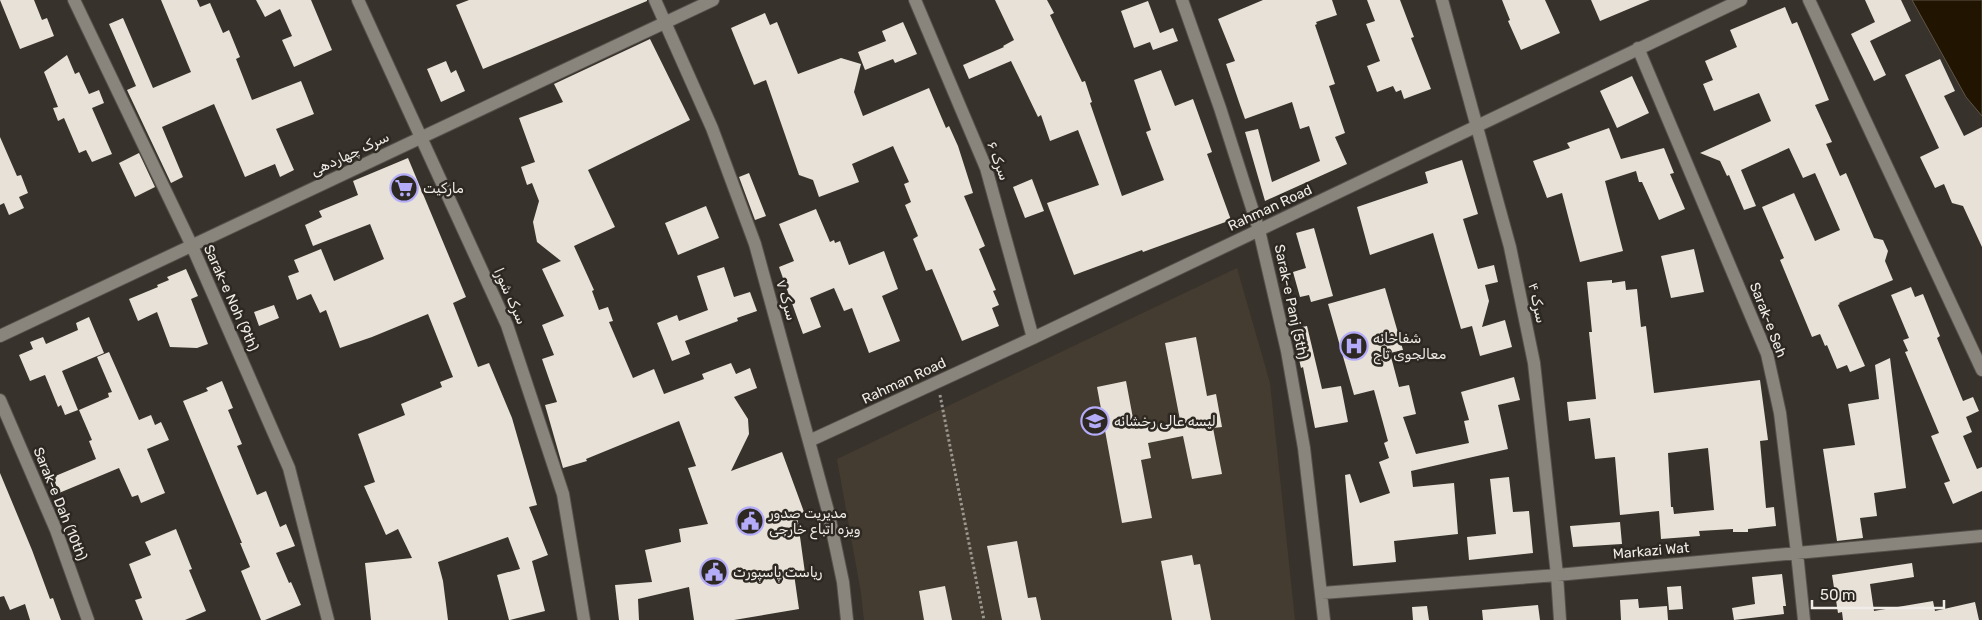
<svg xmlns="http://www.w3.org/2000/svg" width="1982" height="620" viewBox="0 0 1982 620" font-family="Rubik,'Noto Sans Arabic',sans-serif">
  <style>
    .built { fill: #443c30 }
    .water { fill: #211401; stroke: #5f5546 }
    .building { fill: #e7e1d8; fill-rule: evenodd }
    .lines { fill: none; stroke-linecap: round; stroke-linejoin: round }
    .minor-casing { stroke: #55514b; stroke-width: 14 }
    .path { stroke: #9b9791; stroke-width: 3; stroke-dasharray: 2.5 2.5; stroke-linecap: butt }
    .minor { stroke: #89847c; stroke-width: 12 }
    .labels { text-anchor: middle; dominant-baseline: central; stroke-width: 5; stroke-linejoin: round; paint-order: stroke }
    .street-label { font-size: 14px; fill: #f0ede8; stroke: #2d2822 }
    .poi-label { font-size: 14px; fill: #f0ede8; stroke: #2d2822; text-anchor: start }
  </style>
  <rect width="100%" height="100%" fill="#37322b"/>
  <path class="built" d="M1237 268 1270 383 1295 620H864L861 593 837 459Z"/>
  <path class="water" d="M1912 0H1982V116L1966 97Z"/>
  <path class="building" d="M0 0H34L42 20 47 18 54 36 20 49Z
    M161 0H197L200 7 210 3 223 33 229 30 240 57 236 59 252 100 301 81 314 114 276 129 294 170 280 177 275 164 245 177 214 104 162 127 183 177 171 183 127 90 136 86 109 24 123 18 153 88 191 72Z
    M256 0H311L332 50 294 67 282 40 292 36 280 9 265 17Z
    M469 0H647V1L483 69 456 5Z
    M995 0H1047L1054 13 1050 15 1082 82 1085 81 1092 102 1090 103 1122 196 1164 180 1146 132 1151 130 1134 80 1161 70 1175 106 1193 99 1212 152 1207 154 1231 220 1143 252 1142 250 1074 275 1047 203 1099 185 1078 130 1050 141 1041 115 1038 117 1011 61 969 79 963 65 1004 47 1003 46 1014 40Z
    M1263 0H1332L1337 15 1316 22 1317 24 1315 25 1335 84 1329 86 1345 133 1335 137 1347 164 1265 201 1245 132 1258 129 1272 182 1320 161 1309 126 1300 129 1292 102 1245 119 1240 105 1226 64 1235 61 1218 19Z
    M1367 0H1400L1414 37 1411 38 1431 89 1404 99 1401 90 1396 92 1393 86 1377 92 1367 66 1380 61 1366 24 1375 21Z
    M1502 0H1545L1560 33 1521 50 1508 21 1510 20Z
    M1591 0H1650L1600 21Z
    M1865 0H1901L1911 21 1870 41 1886 75 1874 81 1851 34 1875 22Z
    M1148 1 1160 33 1173 28 1178 41 1153 50 1150 42 1134 48 1121 11Z
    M1785 7 1792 24 1797 22 1829 100 1815 105 1832 142 1826 144 1840 176 1846 173 1874 238 1883 240 1888 251 1885 261 1893 280 1839 303 1840 304 1838 305 1865 366 1850 372 1847 365 1837 369 1827 345 1825 346 1820 334 1812 337 1780 260 1784 258 1762 207 1794 193 1815 241 1840 230 1815 173 1803 178 1789 148 1741 170 1756 206 1744 210 1729 175 1727 176 1720 161 1700 153 1771 121 1759 93 1714 111 1703 84 1713 80 1705 61 1737 47 1730 30Z
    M765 13 770 25 777 22 798 74 841 58 861 64 854 92 863 116 929 88 946 128 949 126 958 146 973 193 964 196 985 246 979 249 996 290 993 291 999 305 992 308 999 326 962 341 932 269 926 271 913 239 918 236 905 205 911 202 904 184 909 182 893 146 852 164 859 182 819 197 813 180 799 175 766 80 754 85 731 28Z
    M903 22 917 54 895 63 893 59 865 70 858 52 886 41 882 31Z
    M650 39 690 120 588 170 615 227 574 246 594 290 592 291 599 310 608 307 613 321 609 322 633 378 654 369 664 394 704 379 702 374 731 363 736 374 750 368 757 388 734 397 748 419 749 434 731 471 782 452 804 512 797 515 805 573 794 574 799 609 734 620H694L689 587 638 599 639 620H619L615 585 652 582 645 550 681 542 679 529 708 524 688 468 696 466 679 421 586 459 587 461 563 468 545 405 557 402 542 359 554 355 542 325 564 316 542 269 561 261 537 242 533 222 539 201 532 183 527 185 521 167 535 162 519 118 563 102 554 84Z
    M67 55 75 74 79 72 89 94 99 90 104 103 92 108 112 154 92 162 86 150 79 153 64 118 58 121 53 108 58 107 44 72Z
    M1940 59 1955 91 1944 96 1964 136 1982 127V247L1963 206 1952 203 1944 184 1935 188 1920 157 1939 148 1905 75Z
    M446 61 451 73 456 70 465 91 441 102 427 69Z
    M1632 76 1649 113 1617 128 1600 91Z
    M1609 128 1621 159 1664 148 1674 173 1670 174 1685 209 1659 220 1642 182H1639L1636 171 1605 181 1623 251 1580 262 1562 193 1547 198 1533 161 1570 148 1567 143Z
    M0 137 17 176 21 175 28 193 19 197 24 208 9 215 4 203 0 205Z
    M139 153 155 187 135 197 119 163Z
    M408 158 466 297 453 303 478 367 489 363 512 418 537 505 529 507 548 555 532 561 545 611 510 620H509L497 575 520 569 508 537 438 562 443 581 448 620H371L365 563 412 558 398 529 386 535 364 486 375 482 358 434 405 415 401 404 442 387 440 382 453 377 428 314 372 337 340 348 326 310 320 313 311 294 297 300 288 276 299 272 294 260 321 249 334 281 384 259 370 224 313 246 305 225 322 217 319 211 358 195 353 181Z
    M1462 160 1478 214 1463 219 1478 269 1494 265 1498 282 1485 285 1489 301 1482 327 1505 320 1512 347 1480 356 1472 326 1461 329 1433 233 1370 255 1357 207 1428 183 1425 172Z
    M749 173 766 216 755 220 739 177Z
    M1032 179 1044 211 1025 218 1013 187Z
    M706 206 719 238 678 255 665 223Z
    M816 209 830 242 834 240 835 243 840 241 849 265 884 251 898 289 882 296 900 341 869 353 852 308 844 311 834 288 810 298 821 327 803 334 779 267 794 261 779 224Z
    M1314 228 1333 296 1311 302 1309 295 1300 297 1293 272 1306 268 1296 233Z
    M1694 249 1704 292 1671 298 1661 256Z
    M724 267 734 297 750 292 757 311 737 318 738 321 685 341 690 354 672 361 657 323 677 315 679 321 708 310 697 276Z
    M186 269 198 296 191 299 208 344 197 348 170 347 157 312 138 321 129 299 158 287 157 285 169 280 167 277Z
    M1612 280V283L1625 281 1626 290 1637 289 1641 327 1646 326 1654 393 1760 380 1768 440 1760 441 1766 508 1774 507 1776 526 1748 529V532H1733V529L1699 531 1700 536 1661 539 1659 511 1620 515 1615 457 1595 459 1590 418 1569 421 1567 402 1596 399 1589 332H1592L1587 282ZM1708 448 1714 510 1674 514 1673 507H1671L1668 453Z
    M1911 287 1915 297 1923 294 1940 336 1937 338 1963 401 1973 397 1979 411 1966 417 1972 432 1963 436 1977 469 1982 467V491L1953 504 1944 483 1950 481 1931 436 1939 433 1905 352 1908 351 1903 340 1909 338 1891 295Z
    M1385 288 1403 350 1390 353 1399 387 1409 385 1416 414 1403 417 1416 454 1469 443 1464 421 1469 420 1461 392 1514 377 1520 400 1498 405 1508 449 1411 471 1413 487 1454 483 1458 534 1394 541 1396 562 1353 566 1345 475 1350 474 1360 503 1390 493 1379 462 1389 458 1384 443 1388 441 1374 390 1354 395 1328 304Z
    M274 305 279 318 259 326 254 312Z
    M89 317 104 353 62 371 78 410 65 415 61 405 58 407 45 375 30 381 19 355 33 349 30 342 43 337 46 344 78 330 76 323Z
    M1307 326 1322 389 1341 386 1348 422 1315 428 1303 367 1301 368 1292 329Z
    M1196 337 1207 396 1216 394 1222 427 1213 428 1222 474 1192 479 1183 436 1148 443 1151 458 1141 460 1152 518 1122 523 1097 387 1126 381 1135 429 1180 420 1165 343Z
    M109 352 139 420 151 415 155 425 161 422 169 440 147 449 165 493 141 503 138 495 132 497 119 468 59 493 53 477 96 459 89 441 92 440 79 410 109 397 108 393 112 392 97 357Z
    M1890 358 1906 488 1874 493 1877 516 1860 518 1863 538 1837 541 1823 449 1855 445 1848 404 1879 399 1875 365Z
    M222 381 233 408 228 410 242 444 237 446 257 495 266 491 280 527 286 524 295 546 276 553 289 583 291 582 301 605 265 620H261L241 571 250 567 240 543H242L183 401 208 391 206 388Z
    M0 473 32 550 50 599 53 598 61 620H30L25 604 10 610 4 596 0 597Z
    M1509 477 1513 512 1529 511 1533 553 1469 560 1467 537 1496 534 1490 479Z
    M1620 522 1622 544 1573 547 1570 526Z
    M176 529 192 569 189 570 206 611 185 620H143L135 600 142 598 129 564 151 555 145 542Z
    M1017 541 1028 598 1036 597 1041 620H1002L987 546Z
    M1192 555 1194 565 1200 564 1211 620H1172L1161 561Z
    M1912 563 1914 577 1870 584 1874 611 1933 601 1935 611 1975 602 1979 620H1843L1842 612 1838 613 1832 575Z
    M1782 574 1786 606H1783L1784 614 1734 620 1732 608 1755 604 1752 577Z
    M945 586 952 620H924L919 591Z
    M1681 586 1683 609 1669 610 1667 587Z
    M1638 599 1639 608 1667 606 1668 620H1621L1620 600Z
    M1538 605 1540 620H1483L1482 610Z
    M1427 606 1429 620H1413L1412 607Z"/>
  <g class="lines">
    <g class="minor-casing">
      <path id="minor" d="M74 0 192 246 289 468 328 620
        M358 0 507 325 563 494 584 620
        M655 0 712 128 755 244 828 511 843 582 847 620
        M915 0 986 168 1033 338
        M1182 0 1220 108 1259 230 1287 351 1304 448 1324 620
        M1442 0 1510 247 1534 363 1557 575 1560 620
        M1809 0 1982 370
        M1638 48 1767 354 1780 413 1797 553 1804 620
        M0 336 713 0
        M0 400 56 530 88 620
        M809 441 1033 338 1741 0
        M1322 593 1557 575 1982 536"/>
    </g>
    <path class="path" d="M940 395 984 620"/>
    <use href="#minor" class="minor"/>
  </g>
  <defs>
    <g id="supermarket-ring" transform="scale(1.4375)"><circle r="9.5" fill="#2d2822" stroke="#b4acf9" stroke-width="1.5"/><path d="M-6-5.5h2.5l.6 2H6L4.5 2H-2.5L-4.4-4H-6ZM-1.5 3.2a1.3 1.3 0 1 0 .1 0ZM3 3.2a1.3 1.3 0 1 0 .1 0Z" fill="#b4acf9"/></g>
    <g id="hospital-ring" transform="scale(1.4375)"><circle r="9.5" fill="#2d2822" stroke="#b4acf9" stroke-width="1.5"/><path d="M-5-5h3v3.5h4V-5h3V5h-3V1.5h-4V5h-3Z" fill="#b4acf9"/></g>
    <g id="school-ring" transform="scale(1.4375)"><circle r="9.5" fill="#2d2822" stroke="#b4acf9" stroke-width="1.5"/><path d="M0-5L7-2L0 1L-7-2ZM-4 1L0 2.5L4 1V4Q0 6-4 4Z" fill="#b4acf9"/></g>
    <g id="civic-ring" transform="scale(1.4375)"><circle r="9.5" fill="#2d2822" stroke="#b4acf9" stroke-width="1.5"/><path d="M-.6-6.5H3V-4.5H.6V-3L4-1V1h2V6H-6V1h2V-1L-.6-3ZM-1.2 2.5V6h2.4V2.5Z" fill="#b4acf9"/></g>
  </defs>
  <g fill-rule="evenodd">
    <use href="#supermarket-ring" x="404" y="188"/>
    <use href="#hospital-ring" x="1354" y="346"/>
    <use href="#school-ring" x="1095" y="421"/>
    <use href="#civic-ring" x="750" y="521"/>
    <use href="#civic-ring" x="714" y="572"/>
  </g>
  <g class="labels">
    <g class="street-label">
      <text transform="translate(350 154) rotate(-25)">سرک چهاردهی</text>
      <text transform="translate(998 161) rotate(70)">سرک ۶</text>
      <text transform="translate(1270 208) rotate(-25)">Rahman Road</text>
      <text transform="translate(510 296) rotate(66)">سرک شورا</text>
      <text transform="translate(231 298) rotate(66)">Sarak-e Noh (9th)</text>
      <text transform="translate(786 300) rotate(74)">سرک ۷</text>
      <text transform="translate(1291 302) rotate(78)">Sarak-e Panj (5th)</text>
      <text transform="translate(1537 303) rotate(78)">سرک ۴</text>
      <text transform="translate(1768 320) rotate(69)">Sarak-e Seh</text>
      <text transform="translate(904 381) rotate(-25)">Rahman Road</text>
      <text transform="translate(60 504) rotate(68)">Sarak-e Dah (10th)</text>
      <text transform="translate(1651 551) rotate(-5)">Markazi Wat</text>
    </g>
    <g class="poi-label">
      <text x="423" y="188">مارکیت</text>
      <text x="1373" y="338">شفاخانه<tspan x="1373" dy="16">معالجوی تاج</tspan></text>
      <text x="1114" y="421">لیسه عالی رخشانه</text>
      <text x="769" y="513">مدیریت صدور<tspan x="769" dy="16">ویزه اتباع خارجی</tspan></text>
      <text x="733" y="572">ریاست پاسپورت</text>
    </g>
  </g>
  <path d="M1812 600v8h132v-8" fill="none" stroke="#f0ede8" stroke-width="2.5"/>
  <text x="1820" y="600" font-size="15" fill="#f0ede8" stroke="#2d2822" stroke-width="4" paint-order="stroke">50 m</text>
</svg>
